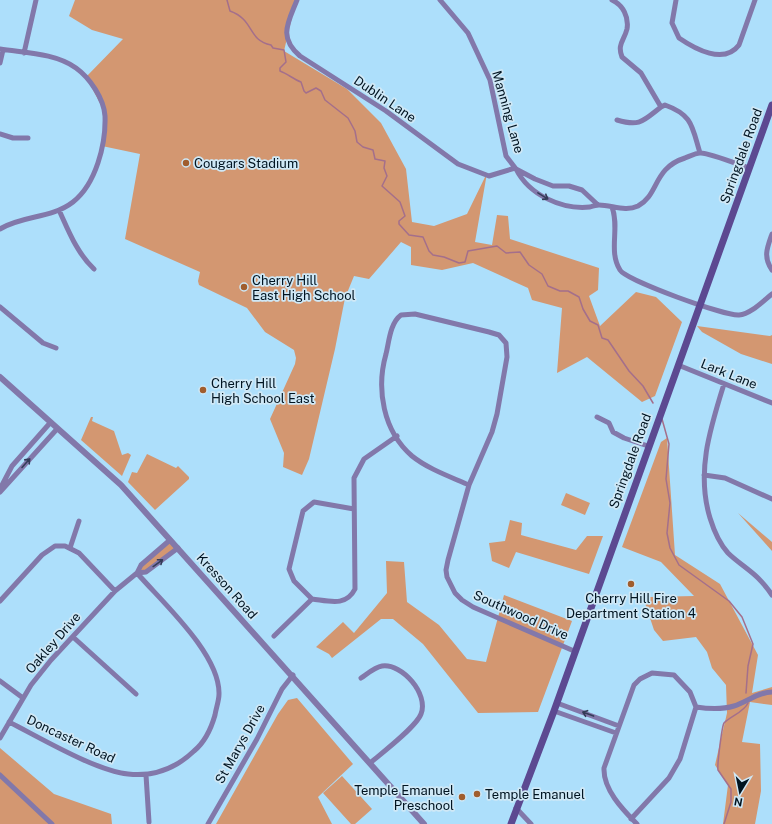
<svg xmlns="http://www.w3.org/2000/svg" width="772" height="824" viewBox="0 0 772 824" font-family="'Public Sans',sans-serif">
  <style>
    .green { fill: #d39771 }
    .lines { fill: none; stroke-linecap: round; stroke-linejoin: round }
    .stream { stroke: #a46f8b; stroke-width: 1.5 }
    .minor { stroke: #8278aa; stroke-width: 5 }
    .tertiary { stroke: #8278aa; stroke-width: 6 }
    .secondary { stroke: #5c4991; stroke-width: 7 }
    .oneway { stroke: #343c58 }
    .poi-dot { fill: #a05d2d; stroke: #cfe8f6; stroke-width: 1.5 }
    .labels { text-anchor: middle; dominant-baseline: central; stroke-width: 3.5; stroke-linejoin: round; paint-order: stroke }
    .street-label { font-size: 13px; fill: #001421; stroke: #cfe8f6 }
    .poi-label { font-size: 13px; fill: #001421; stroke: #cfe8f6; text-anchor: start }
  </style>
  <rect width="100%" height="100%" fill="#addffb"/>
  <path class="green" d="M75 0H296L284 51 347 89 381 123 406 169 412 222 434 226 467 214 487 173 475 242 492 245 497 215 508 216 510 239 599 268 598 290 589 296 600 326 636 292 656 297 682 322 655 396 642 402 587 357 557 373 562 308 532 300 528 288 473 263 442 270 411 265V247L401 242 369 279 354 276 345 298 335 349 309 459 302 475 283 467 284 453 270 419 295 364 296 358 294 350 265 332 247 308 199 285 198 281 200 272 125 239 140 154 102 146 105 116 102 107 86 77 123 39 92 30 69 16Z
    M697 326 770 336 772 335V364L741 354 702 332Z
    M91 417H93L92 421 114 431 122 455 128 453 131 455 122 476 81 440Z
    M667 438 675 555 720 584 758 655 752 693 772 687V705L750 702 742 742 760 744 761 791 755 824H723L728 785 715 765 727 713 726 685 712 668 707 652 696 637 663 641 654 630 645 603 650 597 694 596 661 562 622 547 661 442Z
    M147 454 176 468 178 466 189 477V479L155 510 128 482 132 472 137 473Z
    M566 493 590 503 585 515 561 505Z
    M738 513 772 542V551Z
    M510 520 522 523 521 535 576 550 587 536H603L589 574 516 552 509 568 492 561 489 543 505 541Z
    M170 540 178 548 146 572 137 573 141 565Z
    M386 561 404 562 407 602 439 625 467 659 486 662 504 595 572 621 538 712 478 713 423 644 393 619H381L332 658 329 654 316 647 343 622 354 633 387 593Z
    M297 698 353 764 318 797 332 824H216L278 714 288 700Z
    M0 748 54 794 111 814 112 824H0Z
    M342 776 372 809 355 824H351L323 793Z"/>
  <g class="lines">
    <path class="stream" d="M227 0 230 11C255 20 247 40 271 45L273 48 284 50 286 62 280 68V71C288 74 293 79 301 82L304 91 306 93 316 88 321 91 325 100 348 118 355 131 357 142 363 147 373 150 375 159 385 161 384 168 387 176 382 186 400 202 405 216 399 221V224L409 235 423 237 429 251 433 255 444 257 459 263 465 262 468 251 497 246 506 253 520 252 529 265 542 274 548 286 560 291H568L579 297 583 309 590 321 598 325 602 338 608 340 629 371 643 386 653 403
      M662 419 669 444 666 479 670 503 667 533 670 548 679 565 729 601 742 617 753 644 748 666 746 693
      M724 824 731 802V789L718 770C717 765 722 726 724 723 731 716 744 712 748 703"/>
    <path class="minor" d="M297 0C288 23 278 37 300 56L386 111 458 164 489 176 515 168
      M440 0 468 33 490 80 506 156 516 169 535 179 553 186H569L582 190 598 205
      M612 0C623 5 629 17 627 29 624 41 617 44 622 57L641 73 661 107 665 105C693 115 692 127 700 153
      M676 0 672 23 679 38C695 49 724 65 739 45L755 0
      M0 49C25 53 55 53 76 68 90 78 104 99 105 116 106 144 96 184 73 202 51 219 23 215 0 229
      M24 53 36 0
      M0 63 3 50
      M617 120C640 127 643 121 661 107
      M0 134 13 138H28
      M516 169C529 195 562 210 590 207 593 206 596 205 599 205 612 205 625 212 638 206 659 195 653 168 685 158 690 156 696 153 700 153 707 152 740 165 749 168
      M612 207C620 228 608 251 620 270 627 281 725 316 739 315 751 314 763 301 772 294
      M59 210C69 232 77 253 94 269
      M772 234C767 248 763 257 772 270
      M0 307 43 343 56 348
      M678 365 772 403
      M724 384C710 429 696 472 710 518 714 531 719 543 728 553 737 562 749 569 758 578 763 583 768 589 772 595
      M597 417 609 423 613 432 624 438 648 446
      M704 475 725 478 772 499
      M469 485C451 477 428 469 412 456 383 431 376 389 386 354 389 342 390 323 401 315L415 314 489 332 499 335 506 343 507 357 497 414 492 432 469 485 448 560 446 570 447 577 455 593 462 600 473 607 574 651
      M0 489 12 466 50 423
      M0 492 57 429
      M70 548 79 521
      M137 573 146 572 178 548
      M312 599C329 601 346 607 355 589L354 478 364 459 397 436
      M312 599 294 581 289 569 303 511 314 502 354 509
      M0 601 42 555 55 546H65L79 553 115 591
      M274 636 312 599
      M73 637 136 694
      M361 678C367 674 375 667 382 666 402 663 429 694 421 714 416 727 382 753 370 763
      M0 681 23 698
      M557 703 619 726
      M696 707C709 709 721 710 734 706 747 702 758 692 772 692
      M554 711 616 733
      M9 722C39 737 96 771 128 774 154 777 175 769 194 751 205 742 211 729 215 715 216 708 219 701 219 694 220 654 162 602 137 573
      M0 738 31 685 51 660 115 591 137 573 141 565 170 540
      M0 775 52 824
      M146 775 149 822
      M516 808 531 824
      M631 819 669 778 680 759 696 707 690 692 674 675 652 673 640 679 634 685 604 768C603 789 622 809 637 824
      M208 824 257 739 282 689 293 675"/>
    <path class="tertiary" d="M0 377 121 485 424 824"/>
    <path class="secondary" d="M511 824 554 711 772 105"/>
  </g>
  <defs><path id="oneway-shaft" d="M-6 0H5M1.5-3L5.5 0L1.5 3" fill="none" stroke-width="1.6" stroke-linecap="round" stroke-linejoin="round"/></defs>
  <g class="oneway">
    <use href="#oneway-shaft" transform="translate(543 196) rotate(31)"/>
    <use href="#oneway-shaft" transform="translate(26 463) rotate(-48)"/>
    <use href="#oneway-shaft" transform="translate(158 563) rotate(-36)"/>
    <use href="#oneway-shaft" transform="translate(588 714) rotate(-160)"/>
  </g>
  <g class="poi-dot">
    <circle cx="186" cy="163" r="4"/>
    <circle cx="244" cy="287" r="4"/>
    <circle cx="203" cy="390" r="4"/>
    <circle cx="631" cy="584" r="4"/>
    <circle cx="477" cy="794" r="4"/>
    <circle cx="462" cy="797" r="4"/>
  </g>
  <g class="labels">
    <g class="street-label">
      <text transform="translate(385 99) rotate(34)">Dublin Lane</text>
      <text transform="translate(508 112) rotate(74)">Manning Lane</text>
      <text transform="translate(741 156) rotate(-70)">Springdale Road</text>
      <text transform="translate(729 374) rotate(22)">Lark Lane</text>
      <text transform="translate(630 461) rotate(-70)">Springdale Road</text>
      <text transform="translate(227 586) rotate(48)">Kresson Road</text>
      <text transform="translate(521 615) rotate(24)">Southwood Drive</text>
      <text transform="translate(53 643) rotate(-49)">Oakley Drive</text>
      <text transform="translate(71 739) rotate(25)">Doncaster Road</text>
      <text transform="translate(240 744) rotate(-61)">St Marys Drive</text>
    </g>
    <g class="poi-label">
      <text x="194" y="163">Cougars Stadium</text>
      <text x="252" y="280">Cherry Hill<tspan x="252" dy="15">East High School</tspan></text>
      <text x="211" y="383">Cherry Hill<tspan x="211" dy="15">High School East</tspan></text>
      <text x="631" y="598" text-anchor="middle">Cherry Hill Fire<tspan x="631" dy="15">Department Station 4</tspan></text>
      <text x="454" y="790" text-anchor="end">Temple Emanuel<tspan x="454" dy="15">Preschool</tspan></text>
      <text x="485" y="794">Temple Emanuel</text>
    </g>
  </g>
  <g transform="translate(740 792) rotate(190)" stroke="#cfe8f6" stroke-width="3" paint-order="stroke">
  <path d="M0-3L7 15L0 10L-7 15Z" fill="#001421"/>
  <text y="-6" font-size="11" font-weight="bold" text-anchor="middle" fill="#001421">N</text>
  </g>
</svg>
